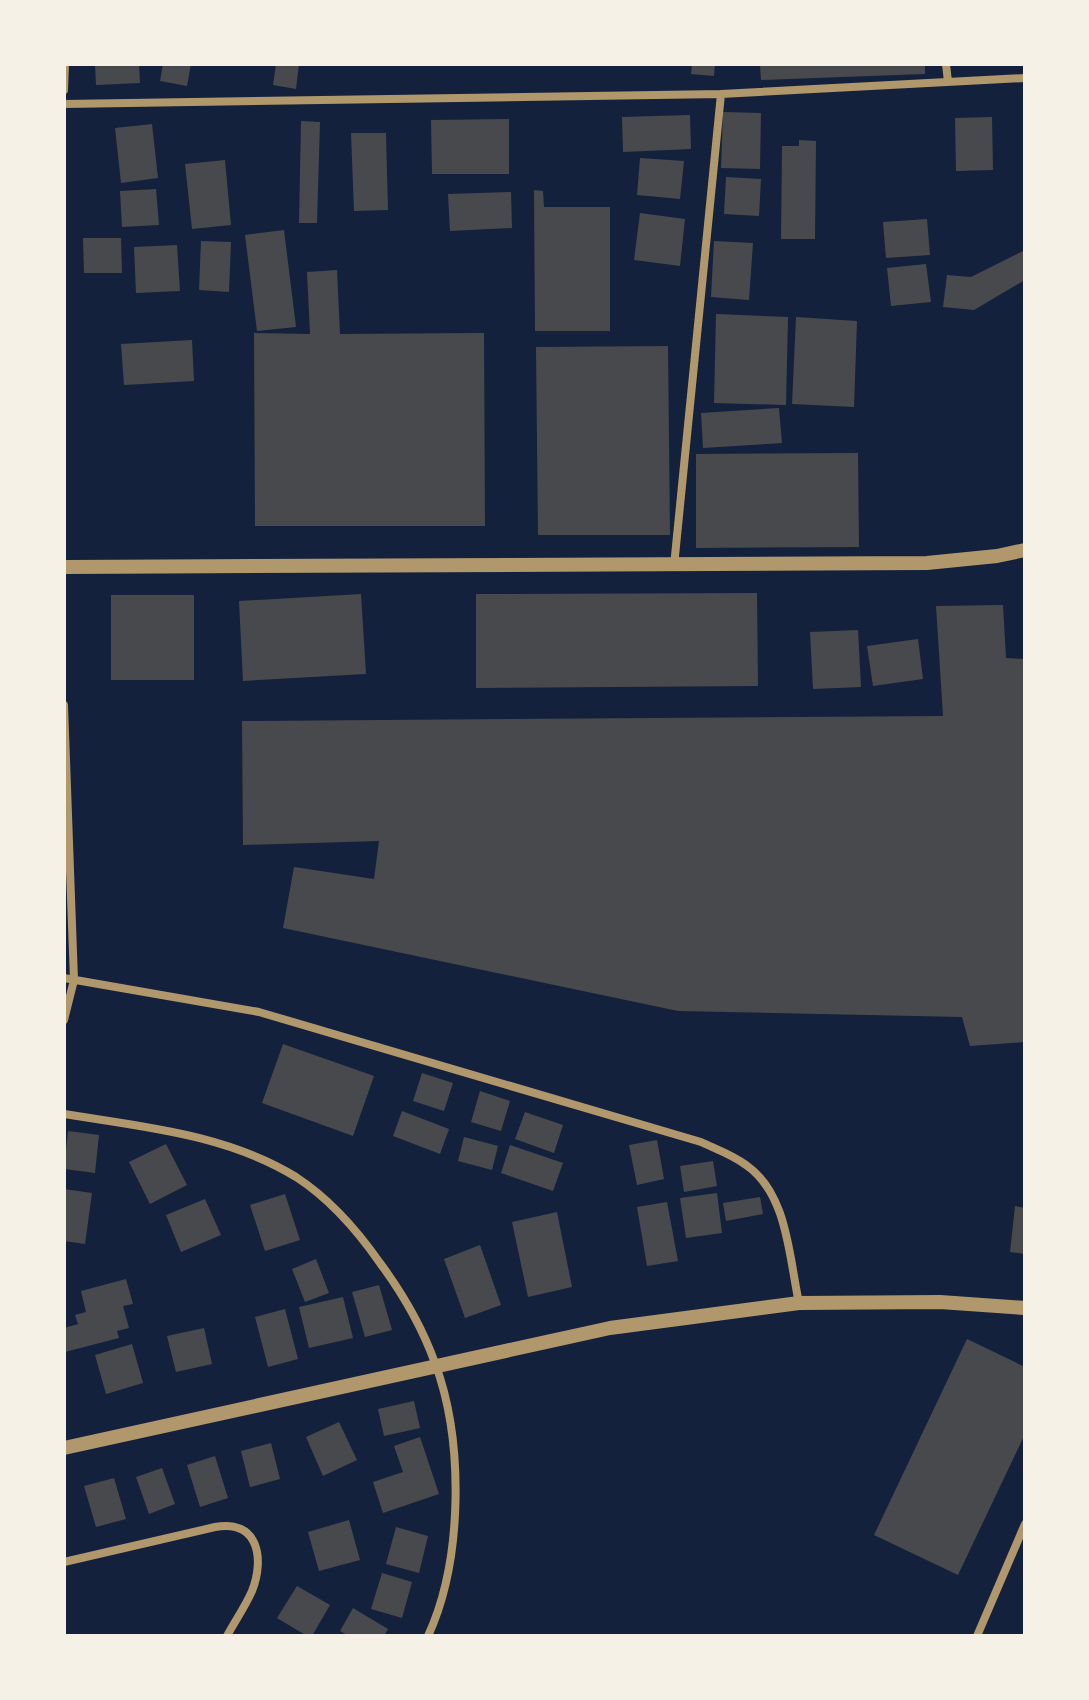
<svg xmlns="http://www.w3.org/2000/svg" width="1089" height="1700" viewBox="0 0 1089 1700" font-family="Rubik,sans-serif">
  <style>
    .building { fill: #48494c }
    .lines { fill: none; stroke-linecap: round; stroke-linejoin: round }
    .minor { stroke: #b1986c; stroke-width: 8 }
    .tertiary { stroke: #b1986c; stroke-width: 14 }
  </style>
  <rect width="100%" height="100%" fill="#14213d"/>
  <path class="building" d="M95 64H139L140 83 96 85Z
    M163 64H191L187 86 160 81Z
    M276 64H299L296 89 273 85Z
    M692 64H715L714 76 691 74Z
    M760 64H925V74L761 80Z
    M723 112 761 113 760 169 721 168Z
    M690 115 691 149 623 152 622 117Z
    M992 117 993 170 956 171 955 118Z
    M509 119V174H432L431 120Z
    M301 121 320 122 317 223H299Z
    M152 124 158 178 121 183 115 128Z
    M351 133H386L388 210 354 211Z
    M799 140 816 141 815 239H781L782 146H799Z
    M640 158 684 161 680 199 637 195Z
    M225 160 231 225 192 229 185 164Z
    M726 177 761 179 759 216 724 214Z
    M156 189 159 225 122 227 120 191Z
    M534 190 543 191 544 207H610V331H535Z
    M511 192 512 228 450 231 448 194Z
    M640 213 685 219 680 266 634 260Z
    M927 219 930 255 886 258 883 222Z
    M284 230 296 327 257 331 245 235Z
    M83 238H121L122 273H84Z
    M201 241 231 242 229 292 199 290Z
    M714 241 753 243 749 300 711 297Z
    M177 245 180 291 136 293 134 247Z
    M1025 250V280L974 310 943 307 947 275 971 277Z
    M926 264 931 302 891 306 887 268Z
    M337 270 340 334 484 333 485 526H255L254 333 310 334 307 272Z
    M716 314 788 317 786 405 714 403Z
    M796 317 857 321 854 407 792 404Z
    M192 340 194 381 124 385 121 344Z
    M668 346 670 535H538L536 347Z
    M779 408 782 443 703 448 701 413Z
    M858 453 859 547 696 548V454Z
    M757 593 758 686 476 688V594Z
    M361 594 366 674 243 681 239 601Z
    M111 595H194V680H111Z
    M1003 605 1006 658 1025 659V1042L970 1046 962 1017 678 1011 283 928 294 867 374 879 379 841 243 845 242 721 943 716 936 606Z
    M858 630 861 687 813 689 810 632Z
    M918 639 923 679 873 686 867 646Z
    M283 1044 374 1076 353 1136 262 1103Z
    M422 1073 453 1083 444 1111 413 1101Z
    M480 1091 510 1101 501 1131 471 1122Z
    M402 1111 449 1129 440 1154 393 1136Z
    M525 1112 563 1125 554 1153 515 1139Z
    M68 1131 99 1135 95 1173 64 1169Z
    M464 1137 498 1146 492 1170 458 1161Z
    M657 1140 664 1179 637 1185 629 1145Z
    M166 1144 187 1185 150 1204 129 1162Z
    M510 1145 563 1163 553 1191 501 1173Z
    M713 1161 717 1186 684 1192 680 1166Z
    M64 1189 92 1193 85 1244 64 1241Z
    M717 1193 722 1233 686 1238 680 1198Z
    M285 1194 300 1240 265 1251 250 1205Z
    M760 1197 763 1214 726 1221 723 1203Z
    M205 1199 221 1235 181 1252 166 1215Z
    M667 1202 678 1261 647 1266 637 1207Z
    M1015 1206 1025 1208V1254L1010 1252Z
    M557 1212 572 1287 528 1297 512 1222Z
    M480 1245 501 1305 465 1318 444 1259Z
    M316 1259 329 1293 305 1302 292 1269Z
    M126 1279 133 1304 123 1306 129 1328 117 1331 119 1338 65 1352 64 1328 78 1324 75 1315 86 1312 81 1291Z
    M379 1285 392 1330 365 1337 352 1292Z
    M343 1297 353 1338 309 1348 299 1307Z
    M285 1309 298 1359 268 1367 255 1317Z
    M204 1328 212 1364 176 1372 167 1336Z
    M967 1339 1025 1367V1434L958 1575 874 1535Z
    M132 1344 143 1383 106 1394 95 1355Z
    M414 1401 420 1428 384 1436 378 1409Z
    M339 1422 357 1460 323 1476 306 1437Z
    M420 1437 439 1494 383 1513 373 1482 403 1472 394 1446Z
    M271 1443 280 1479 250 1487 241 1451Z
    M215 1456 228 1498 200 1507 187 1465Z
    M162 1468 175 1504 149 1514 136 1477Z
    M114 1478 126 1519 96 1527 84 1486Z
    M349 1520 360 1560 319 1571 308 1532Z
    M396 1527 428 1536 419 1573 386 1564Z
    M382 1573 412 1582 402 1618 371 1609Z
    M297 1586 330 1605 312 1636H307L277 1618Z
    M353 1608 388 1629 384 1636H349L340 1631Z"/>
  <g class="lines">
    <path class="minor" d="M946 64 948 82
      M64 90 65 64
      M64 104 721 94 1025 78
      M674 566 721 94
      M64 705 74 980 64 1020
      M64 978 259 1012 701 1142C716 1149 733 1155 746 1165 788 1194 789 1258 799 1303
      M64 1114C143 1127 226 1134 296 1177 330 1199 357 1230 380 1263 403 1294 422 1327 435 1363 464 1441 463 1560 428 1636
      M64 1562 215 1527C258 1519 265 1558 252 1591 245 1607 235 1621 227 1636
      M977 1636 1025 1524"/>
    <path class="tertiary" d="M64 567 927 563 997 556 1025 550
      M64 1448 610 1328 799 1303 940 1302 1025 1308"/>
  </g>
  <rect width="1089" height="1700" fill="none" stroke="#f6f1e7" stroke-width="132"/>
</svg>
